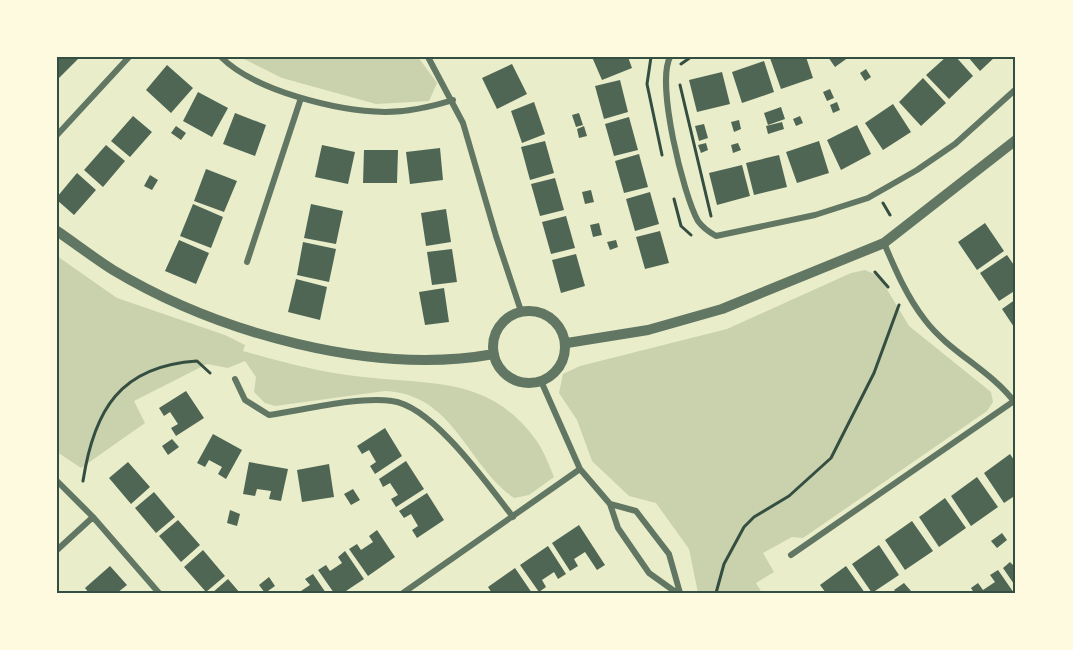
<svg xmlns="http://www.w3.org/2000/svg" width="1073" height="650" viewBox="0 0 1073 650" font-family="'Alegreya Sans',sans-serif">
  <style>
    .green { fill: #cad2ad }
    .building { fill: #4f6655 }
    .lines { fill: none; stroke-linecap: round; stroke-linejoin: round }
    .path { stroke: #344e41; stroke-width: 3 }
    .minor { stroke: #617663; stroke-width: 6 }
    .tertiary { stroke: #617663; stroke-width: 10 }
    .neatline { fill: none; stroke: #344e41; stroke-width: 2 }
  </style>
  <rect width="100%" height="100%" fill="#e9edc9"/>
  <path class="green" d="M240 57H418L437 83 429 101 376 104 282 78Z
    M57 256 117 298 225 335 245 345 243 351C282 362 322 373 363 377 432 385 490 376 536 440 544 451 549 465 554 477L529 495 514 498C466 464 454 394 385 391L275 406 265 403 254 392 256 377 245 361 228 368 207 364 134 401 145 423 81 468 57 452Z
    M865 270 879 276 909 326 991 392 993 402 987 411 803 538 792 537 763 553 774 572 756 583 762 593H698L689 549 656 503 629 496 592 461 577 420 559 393 563 374 580 366 727 329 851 273Z"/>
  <path class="building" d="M57 57 78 59 57 80Z
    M592 57H628L632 68 602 80Z
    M806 57 813 78 781 89 770 58Z
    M828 57H849L835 67Z
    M946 57H956L973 76 949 99 926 75Z
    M968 57H995L980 71Z
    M764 61 774 92 742 103 732 72Z
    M512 64 527 94 497 109 482 78Z
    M167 65 193 88 171 113 146 90Z
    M866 69 871 77 865 81 860 73Z
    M722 72 730 104 697 112 689 80Z
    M923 78 946 103 921 126 899 102Z
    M620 80 628 112 604 119 595 86Z
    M830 89 834 98 827 101 823 92Z
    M198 92 228 108 212 137 183 121Z
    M534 102 545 134 522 143 511 111Z
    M837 102 840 110 833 113 830 105Z
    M893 104 911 132 883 150 865 123Z
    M781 107 785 119 768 125 764 113Z
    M235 113 266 125 255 156 223 144Z
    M579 113 583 125 576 127 572 115Z
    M133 116 152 132 130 157 111 141Z
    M800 116 803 123 796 126 793 119Z
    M629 117 638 150 614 156 605 124Z
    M739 120 741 129 734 132 731 122Z
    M782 122 784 129 768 134 766 126Z
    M704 124 708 138 699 141 695 126Z
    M857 125 871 154 841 170 827 140Z
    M176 126 186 133 181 140 171 133Z
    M584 126 587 136 579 138 577 129Z
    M545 141 554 173 530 180 521 147Z
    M819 141 829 173 797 183 786 152Z
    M706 143 708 150 701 153 698 145Z
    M738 143 741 150 733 153 731 145Z
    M106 145 125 161 103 187 84 170Z
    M322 145 355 152 348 184 315 177Z
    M440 148 443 180 410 184 406 152Z
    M364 150H398L397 183H363Z
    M639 154 648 187 624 193 615 161Z
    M779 155 787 187 754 195 746 163Z
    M742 165 750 196 717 205 709 173Z
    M206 169 237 181 224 212 194 201Z
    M77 173 96 190 74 215 57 200V197Z
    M150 175 158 180 152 190 144 186Z
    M555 178 564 210 540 216 531 184Z
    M591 190 594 202 585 204 582 192Z
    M650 192 659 224 635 231 626 199Z
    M193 204 223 217 211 248 180 236Z
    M311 204 343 211 336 244 304 238Z
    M446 209 451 242 426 246 421 213Z
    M566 216 575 248 551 254 542 222Z
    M599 223 602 235 593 237 590 225Z
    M985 223 1004 251 977 270 958 242Z
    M660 231 669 263 645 269 636 237Z
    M179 240 209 253 196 284 165 271Z
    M616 240 618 247 610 250 607 242Z
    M303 242 336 249 329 282 297 275Z
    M452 249 457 282 432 285 427 252Z
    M576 254 585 286 561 293 552 260Z
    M1007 255 1016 268V290L999 301 980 273Z
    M296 279 327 287 320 320 288 312Z
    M444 288 449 322 425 325 419 292Z
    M1016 299V330L1002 309Z
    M186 391 204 418 176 436 171 428 178 424 170 412 164 416 159 408Z
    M385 428 402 456 375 474 370 466 376 462 369 450 362 454 357 446Z
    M213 434 242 450 226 479 218 474 222 467 209 460 205 467 197 463Z
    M172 439 179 447 168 455 162 446Z
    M1010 454 1016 463V495L1004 503 984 473Z
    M406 461 424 489 396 507 391 499 398 495 390 483 383 487 379 479Z
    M128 462 150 487 131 504 109 478Z
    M249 462 288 469 281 501 269 499 271 491 257 489 255 496 243 494Z
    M329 464 334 497 302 502 297 470Z
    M977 477 998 507 971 526 951 496Z
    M353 489 360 500 351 505 344 494Z
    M154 492 175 517 156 533 135 508Z
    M427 493 444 520 417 538 412 530 418 526 411 514 404 518 399 511Z
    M945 498 966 528 939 547 919 517Z
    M230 510 240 514 237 526 227 523Z
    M178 520 200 545 181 562 159 536Z
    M912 521 933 551 905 570 885 540Z
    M579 525 605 565 597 570 585 552 574 559 578 566 570 571 552 543Z
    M377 530 395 557 368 576 349 549 357 544 361 550 373 542 369 536Z
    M1002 533 1007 540 997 548 991 541Z
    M879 545 899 575 872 593 852 564Z
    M548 546 566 574 558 579 554 572 542 580 546 587 539 592 520 565Z
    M203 550 225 576 206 592 184 567Z
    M345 551 364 579 343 593H334L318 570 326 565 330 571 342 563 338 557Z
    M1010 562 1016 568V587L1003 568Z
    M110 566 127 585 117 593H89L85 588Z
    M846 566 865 593H826L820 585Z
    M515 568 532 593H492L488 587Z
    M998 570 1014 593H974L971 588 978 583 983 590 995 582 990 575Z
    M313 574 326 593H298L310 585 305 579Z
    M269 577 275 586 265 593 259 585Z
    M228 579 240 593H212Z
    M904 583 911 591 897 593 894 590Z"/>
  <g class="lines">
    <path class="path" d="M651 57 647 84 662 155
      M681 64 691 57
      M680 85 711 216
      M674 199 681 226 691 235
      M883 203 890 215
      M875 272 888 287
      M83 481C94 410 120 366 197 361L210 373
      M716 593 724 564 744 527 754 517 789 496 831 458 874 373 899 305"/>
    <path class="minor" d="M221 57C255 91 337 111 385 112 408 112 431 107 453 100
      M428 57 463 123 496 236 521 311
      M670 57C656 84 683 194 698 221 703 228 709 232 716 236L815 215 868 198 917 170 955 144 1016 89
      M57 135 129 57
      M884 243C895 269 907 297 925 320 950 353 991 370 1016 404
      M247 262 301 98
      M235 379 245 400 269 415C304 410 359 396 392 401 433 406 488 485 513 517
      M541 381 580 469 610 504 618 528 649 573 677 593
      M57 481 93 517 159 593
      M610 504 636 511 669 554 680 593
      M57 550 93 517
      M791 555 1014 401
      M403 593 580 469"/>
    <path class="tertiary" d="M57 231C76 244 94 258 113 270 218 333 373 376 494 354
      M493 347a36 36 0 1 1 72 0a36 36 0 1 1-72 0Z
      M567 343 648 330 722 309 884 243 1016 140"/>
  </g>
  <rect width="1073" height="650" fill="none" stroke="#fefae0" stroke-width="117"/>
  <rect x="58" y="58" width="956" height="534" class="neatline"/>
</svg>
